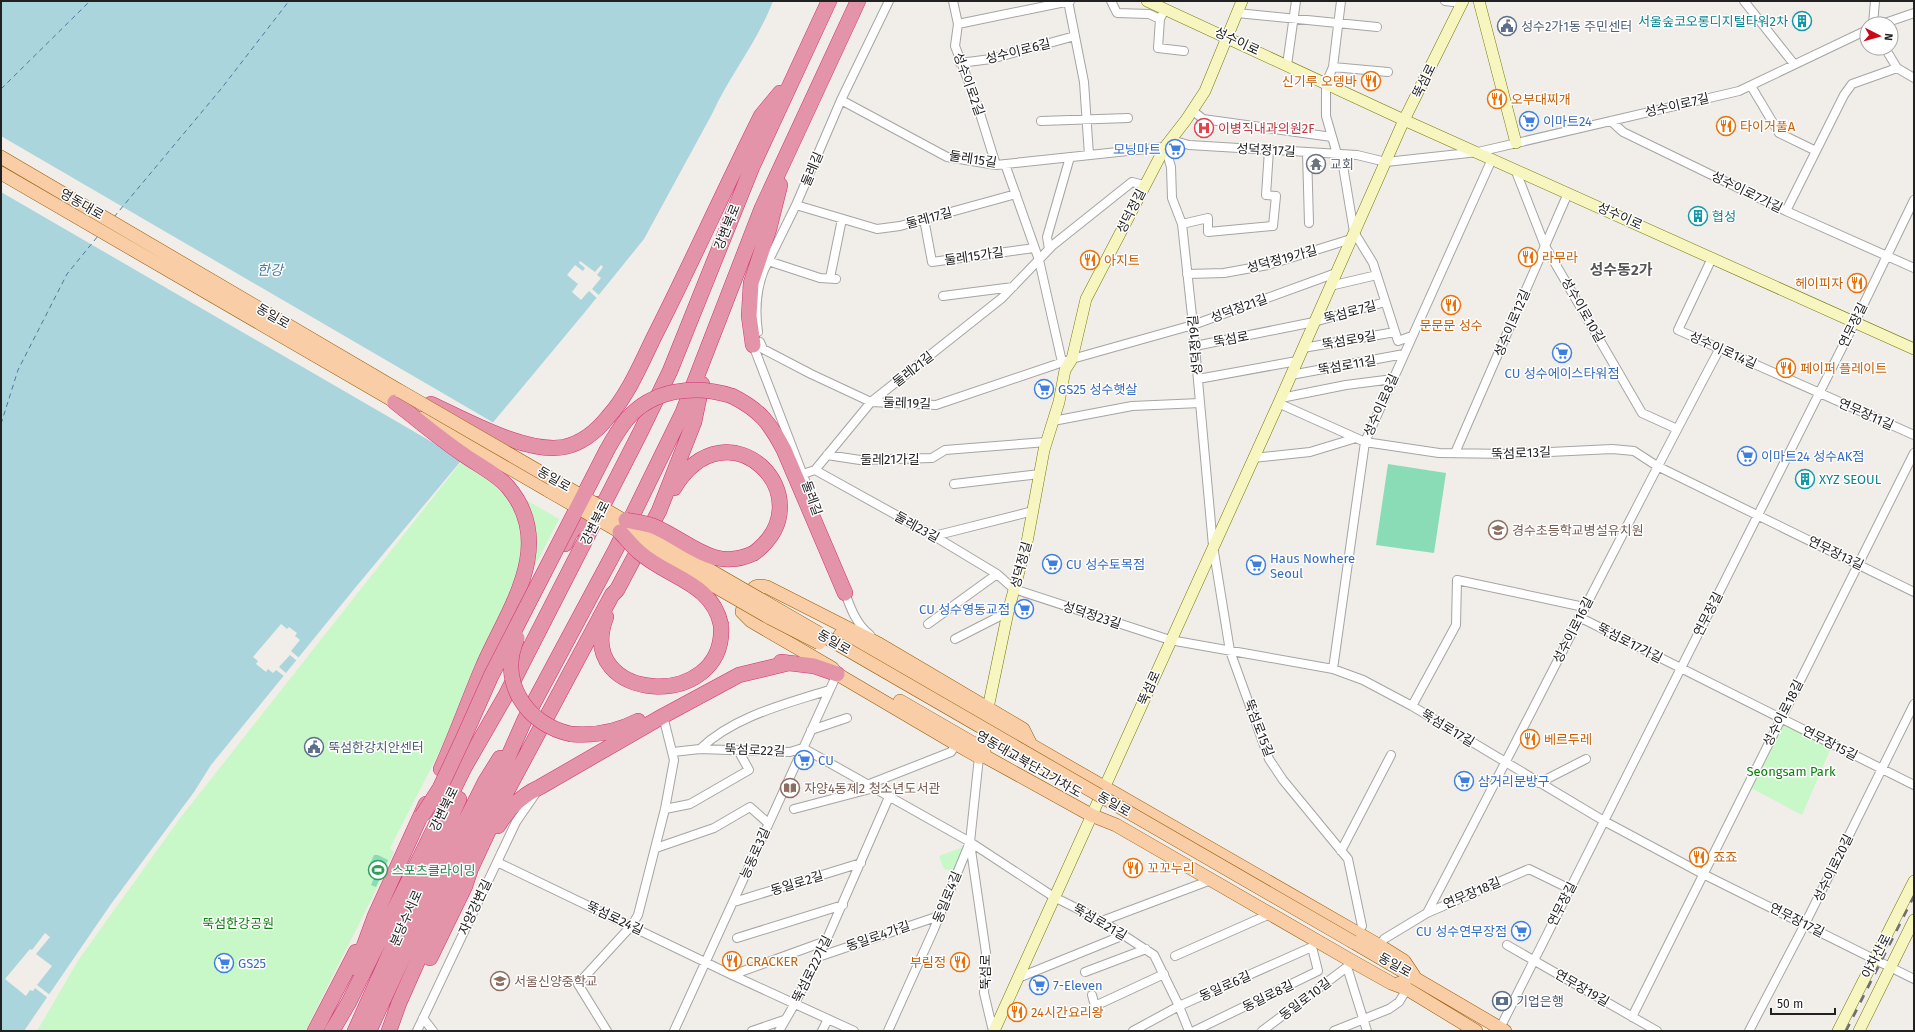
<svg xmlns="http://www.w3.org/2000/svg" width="1915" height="1032" viewBox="0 0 1915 1032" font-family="'Fira Sans','Noto Sans KR',sans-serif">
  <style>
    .park { fill: #c8f8c8 }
    .pitch { fill: #8adcb6 }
    .water { fill: #abd5dc }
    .pier { fill: #f1ede8 }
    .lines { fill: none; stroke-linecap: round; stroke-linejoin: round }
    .ferry { stroke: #4a7b9e; stroke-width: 1; stroke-dasharray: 5 4; stroke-linecap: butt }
    .street-casing { stroke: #a5a5a5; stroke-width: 10 }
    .secondary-casing { stroke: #747709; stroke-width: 12 }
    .primary-casing { stroke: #985c06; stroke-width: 14 }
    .highway-casing { stroke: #d52f75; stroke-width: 16 }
    .street { stroke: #fff; stroke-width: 8 }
    .secondary { stroke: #f8f6c0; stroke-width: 11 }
    .primary { stroke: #f9cea6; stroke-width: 13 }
    .highway { stroke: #e494a9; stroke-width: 15 }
    .rail { stroke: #6f6f6f; stroke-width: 2.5; stroke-dasharray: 8 8; stroke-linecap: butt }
    .primary-bridge-casing { stroke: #985c06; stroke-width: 14; stroke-linecap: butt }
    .highway-bridge-casing { stroke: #d52f75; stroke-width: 16; stroke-linecap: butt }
    .primary-bridge { stroke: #f9cea6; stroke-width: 13 }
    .highway-bridge { stroke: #e494a9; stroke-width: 15 }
    .labels { text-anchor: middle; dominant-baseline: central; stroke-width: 3; stroke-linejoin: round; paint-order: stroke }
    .culture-label { font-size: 13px; fill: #0d838f; stroke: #fff; text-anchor: start }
    .service-label { font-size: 13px; fill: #4e5e75; stroke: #fff; text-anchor: start }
    .street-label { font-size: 13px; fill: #212121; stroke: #fff }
    .food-label { font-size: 13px; fill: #c56008; stroke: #fff; text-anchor: start }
    .shop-label { font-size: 13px; fill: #366cbe; stroke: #fff; text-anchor: start }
    .health-label { font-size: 13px; fill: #be3a42; stroke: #fff; text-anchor: start }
    .worship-label { font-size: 13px; fill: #5b616d; stroke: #fff; text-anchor: start }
    .education-label { font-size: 13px; fill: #785e54; stroke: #fff; text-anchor: start }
    .park-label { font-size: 13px; fill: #107e11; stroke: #fff }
    .leisure-label { font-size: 13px; fill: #27864d; stroke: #fff; text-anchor: start }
    .water-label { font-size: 14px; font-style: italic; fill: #4a7b9e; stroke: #fff }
    .quarter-label { font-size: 15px; font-weight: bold; fill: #545454; stroke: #fff }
  </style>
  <rect width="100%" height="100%" fill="#f1ede8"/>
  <path class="park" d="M461 462 559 519 390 848 394 852C366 913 334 971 306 1031H37L79 959 181 817Z
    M1783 723 1831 748 1802 815 1751 788Z
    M966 846 954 871 944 869 939 856Z"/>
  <path class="pitch" d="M1388 464 1446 473 1434 553 1376 545Z
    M374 855H378L388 860 376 887 371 885 376 873 368 868Z"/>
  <path class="water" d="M1 1H773C758 41 730 75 712 114L644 239 585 312 355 588 211 765 194 792 111 904 24 1031H1Z"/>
  <path class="pier" d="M1 136 494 423 463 460 1 192Z
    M580 261 595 272 601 265 603 267 597 275 601 278 592 289 600 296 598 299 589 291 581 300 572 292 578 284 567 275 575 265 583 271 585 268 579 263Z
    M281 624 287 629 289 627 297 633 295 636 300 640 291 651 299 658 297 661 290 655 279 667 287 674 284 676 276 670 273 673 268 669 266 672 256 664 258 661 253 657Z
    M45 933 50 937 36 954 52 966 37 985 50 995 48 998 35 988 33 991 30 990 26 996 5 979 30 949 32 950Z"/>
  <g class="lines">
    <path class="ferry" d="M1 89 90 1
      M114 217 221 89 289 1
      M1 424 18 370 67 274 98 236"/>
    <g class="street-casing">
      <path id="street" d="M953 1 958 24 955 46 977 104 996 165
        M1068 1 1084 82 1089 155
        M1111 1 1117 13 1149 14 1160 19
        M1445 1 1462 3
        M1744 1 1794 64
        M1165 9 1160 19 1158 48 1184 51
        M1237 13 1377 27
        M958 24 1070 1
        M1873 24 1875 1
        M1882 24 1914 13
        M1885 48 1897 68 1914 78
        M960 63 991 59 1075 36
        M1287 65 1296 1
        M1333 67 1341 1
        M1751 86 1779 133 1816 151
        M841 100 947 157 996 165 1165 147 1171 167 1172 198 1182 224 1193 325 1213 546 1230 651 1269 759 1283 780 1348 859 1362 926 1358 933
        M1193 111 1203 119 1332 137
        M1041 121 1128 118
        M1611 121 1623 132 1786 211 1914 268
        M1171 140 1189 145 1357 155 1386 162 1478 152 1739 91 1867 30
        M1307 152 1309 223
        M1337 154 1326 116V83L1333 67 1388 72
        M1341 154 1354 232 1373 263 1398 341 1412 336
        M1005 164 1039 260 1062 362
        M1515 169 1545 246 1642 413 1677 429
        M796 205 877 229 900 226 1016 194
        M1786 211 1844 95 1852 84 1897 68
        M924 219 932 262 1034 248
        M1182 224 1208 218V232L1273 226 1276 196 1266 195 1269 150
        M1049 249 1047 237 1070 157
        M1712 258 1678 330 1914 435
        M768 261 820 278 836 279
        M1187 274 1224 273 1268 265 1351 239
        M830 278 842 219
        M1330 286 1377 275
        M943 296 1013 287
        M758 332C755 311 756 290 764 270L796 205 841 100 889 1
        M1195 346 1314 322 1385 302
        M1303 348 1395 332
        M1291 375 1404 354
        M1198 379 1297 361
        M1281 398 1346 385 1393 379
        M1278 403 1365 442 1439 453 1511 454 1612 449 1634 451 1657 466 1914 592
        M1053 421 1132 406 1200 403
        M1455 453 1568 193
        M827 455 860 460 932 458 945 450 1046 442
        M1253 458 1310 452 1356 438
        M815 470 934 536 997 574 1014 589 1170 640 1333 669 1363 680 1412 706 1604 821 1703 874 1914 979
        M803 474 815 470 871 402 1002 298 1053 245 1132 182 1144 185
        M954 484 1040 474
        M811 496 753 345 760 342 763 349 811 374 871 402 936 405 1072 359 1193 325 1336 273
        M934 536 1033 511
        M844 590C850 607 856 624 870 635
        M1579 617 1914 785
        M928 624 997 574
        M955 639 1008 612
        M1333 669 1365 442 1492 159
        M1412 706 1456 625 1457 580 1584 607
        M811 730 847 718
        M700 749C734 716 786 704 829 690
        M673 752 700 749 790 752 803 748 970 842 1054 897 1102 921 1154 955 1179 1006 1189 1031
        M1539 783 1586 759
        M867 785 951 752 956 744
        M665 809 690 804 749 770 738 750
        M794 809 874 788
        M970 843 986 953 984 993 993 1031
        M656 848 714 828 750 807 768 823
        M1341 851 1391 755
        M497 862 732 975 854 1031
        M734 902 861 863
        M1427 913C1526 725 1620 536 1720 348
        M1102 921 1211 880
        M737 938 843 905
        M1507 945 1657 1031
        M1380 946 1384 939 1427 913 1529 869 1570 889
        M1175 956 1270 914
        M818 957 939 916
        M1349 963 1347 967 1367 1031
        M1085 972 1146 949
        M732 975 826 941
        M1018 978 1124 935
        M1092 995 1095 1006 1164 974
        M1632 1017 1914 453
        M423 1018 433 1031
        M1500 1028 1855 322 1914 200
        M417 1031 516 822 536 793
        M607 1031 578 984 632 925 638 915 665 809 674 760 663 716
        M674 1031 837 674
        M752 1031 784 1020
        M779 1031 794 1005 826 941 889 797
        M822 1031 828 1019
        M888 1031 934 929 970 842 979 757
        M1133 1031 1179 1006 1312 947 1314 940
        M1194 1031 1318 971 1312 947
        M1262 1031 1347 967
        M1334 1031 1389 1009 1399 1002 1407 989
        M1749 1031 1805 924 1914 704"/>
    </g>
    <g class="secondary-casing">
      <path id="secondary" d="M1147 1 1404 120 1914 349
        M1479 1 1516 143
        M988 708 1008 612 1027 542 1044 450 1059 402 1065 370 1072 359 1086 299 1165 147 1186 120 1205 91 1242 1
        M994 1031 1281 398 1404 120 1463 1
        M1838 1031 1914 881
        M1859 1031 1914 920"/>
    </g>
    <g class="primary-casing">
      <path id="primary" d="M1 157 400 391
        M1 173 404 407
        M423 418 549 491
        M840 635 1380 946 1404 961 1414 976
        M900 701 983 749 985 755
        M1030 743 1023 729 879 644 767 587C763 586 758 585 754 588 749 592 743 606 742 612L751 621 832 668 837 674 956 744 979 757H986L1091 815 1116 825 1350 960 1391 983 1407 989
        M1353 942 1505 1031
        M1400 983 1407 989 1476 1031"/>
    </g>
    <g class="highway-casing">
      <path id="highway" d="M753 345 749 316 751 283 769 229 780 185
        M732 396C760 410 770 423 784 450L845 593
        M395 402C418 420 440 439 464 455 478 465 497 474 508 487 558 546 506 612 482 669 468 702 456 736 441 769
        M431 404C466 420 526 454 564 447 583 443 596 432 608 417 629 394 642 361 656 333 692 262 725 188 761 116L780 93
        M674 488C728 399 827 498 754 553
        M565 544 570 533 598 504
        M606 617C573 703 727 713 721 625
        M781 662 814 666 837 674
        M571 734C595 736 617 732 638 721
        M498 826C508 809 522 795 540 787L663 716 739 675 789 663
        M430 958 465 886 471 868 507 791 612 595 617 590 659 511 694 422 702 384
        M356 968 375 916 426 804
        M315 1031 356 952
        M332 1031 349 1002 464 768 506 695 641 431 670 371 752 167 829 1
        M355 1031 459 799
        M369 1031 464 824 485 782 500 758
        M389 1031 399 1003 525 719 616 549 683 412 762 208 858 1"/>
    </g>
    <use href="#street" class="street"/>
    <use href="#secondary" class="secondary"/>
    <use href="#primary" class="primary"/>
    <use href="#highway" class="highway"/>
    <path class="rail" d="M1846 1031 1914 896"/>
    <g class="primary-bridge-casing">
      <path id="primary-bridge" d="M400 391 1353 942
        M549 491 770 618 819 643"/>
    </g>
    <g class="highway-bridge-casing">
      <path id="highway-bridge" d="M626 520C634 522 645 523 653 526 688 540 713 573 754 553
        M620 532C626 538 632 546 639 552 668 578 712 582 721 625
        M517 638C498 682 527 725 571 734
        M422 816 440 788 463 739 491 676 607 450C613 439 619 429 627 419 653 389 696 384 732 396"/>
    </g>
    <use href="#primary-bridge" class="primary-bridge"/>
    <use href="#highway-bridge" class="highway-bridge"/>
  </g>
  <defs>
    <g id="building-ring" transform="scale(1)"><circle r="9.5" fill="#fff" stroke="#0f9aa8" stroke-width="1.5"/><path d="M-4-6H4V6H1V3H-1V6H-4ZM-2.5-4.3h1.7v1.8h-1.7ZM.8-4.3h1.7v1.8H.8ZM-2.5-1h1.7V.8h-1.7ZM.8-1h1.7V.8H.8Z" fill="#0f9aa8"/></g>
    <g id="civic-ring" transform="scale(1)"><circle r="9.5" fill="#fff" stroke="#5c6f8a" stroke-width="1.5"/><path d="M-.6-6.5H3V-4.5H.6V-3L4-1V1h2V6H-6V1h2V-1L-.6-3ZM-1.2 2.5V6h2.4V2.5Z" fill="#5c6f8a"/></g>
    <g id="restaurant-ring" transform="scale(1)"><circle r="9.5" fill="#fff" stroke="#e8710a" stroke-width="1.5"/><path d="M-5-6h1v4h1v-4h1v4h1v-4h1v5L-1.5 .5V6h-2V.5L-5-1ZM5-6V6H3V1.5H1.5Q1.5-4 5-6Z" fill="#e8710a"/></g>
    <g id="supermarket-ring" transform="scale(1)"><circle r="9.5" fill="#fff" stroke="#3f7fe0" stroke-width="1.5"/><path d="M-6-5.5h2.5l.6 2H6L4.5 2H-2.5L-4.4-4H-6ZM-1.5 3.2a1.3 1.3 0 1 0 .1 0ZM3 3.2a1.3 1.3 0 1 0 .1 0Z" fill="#3f7fe0"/></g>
    <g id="hospital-ring" transform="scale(1)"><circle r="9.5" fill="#fff" stroke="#e0444e" stroke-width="1.5"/><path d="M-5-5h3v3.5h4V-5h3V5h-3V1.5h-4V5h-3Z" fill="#e0444e"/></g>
    <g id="temple-ring" transform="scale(1)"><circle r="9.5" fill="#fff" stroke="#6b7280" stroke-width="1.5"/><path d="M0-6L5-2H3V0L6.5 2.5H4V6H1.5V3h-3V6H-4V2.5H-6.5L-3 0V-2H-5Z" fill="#6b7280"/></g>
    <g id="school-ring" transform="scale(1)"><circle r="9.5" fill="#fff" stroke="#8d6e63" stroke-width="1.5"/><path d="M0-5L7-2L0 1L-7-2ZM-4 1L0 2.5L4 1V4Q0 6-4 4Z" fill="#8d6e63"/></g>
    <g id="library-ring" transform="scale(1)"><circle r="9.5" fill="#fff" stroke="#8d6e63" stroke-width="1.5"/><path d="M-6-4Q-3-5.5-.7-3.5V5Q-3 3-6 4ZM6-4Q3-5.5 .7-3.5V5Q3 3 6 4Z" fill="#8d6e63"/></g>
    <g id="stadium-ring" transform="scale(1)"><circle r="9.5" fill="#fff" stroke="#2e9e5b" stroke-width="1.5"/><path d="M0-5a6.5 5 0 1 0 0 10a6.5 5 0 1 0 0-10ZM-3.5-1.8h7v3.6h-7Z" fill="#2e9e5b"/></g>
    <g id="bank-ring" transform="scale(1)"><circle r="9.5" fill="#fff" stroke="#5c6f8a" stroke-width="1.5"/><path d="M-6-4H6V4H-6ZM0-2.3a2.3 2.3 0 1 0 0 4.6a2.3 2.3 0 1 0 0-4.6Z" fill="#5c6f8a"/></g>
  </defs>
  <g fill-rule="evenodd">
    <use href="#building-ring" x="1802" y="21"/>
    <use href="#civic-ring" x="1507" y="26"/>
    <use href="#restaurant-ring" x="1371" y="81"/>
    <use href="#restaurant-ring" x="1497" y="99"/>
    <use href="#supermarket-ring" x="1529" y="121"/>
    <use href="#restaurant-ring" x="1726" y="126"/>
    <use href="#hospital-ring" x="1204" y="128"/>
    <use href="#supermarket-ring" x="1175" y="149"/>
    <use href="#temple-ring" x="1316" y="164"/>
    <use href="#building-ring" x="1698" y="216"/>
    <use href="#restaurant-ring" x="1528" y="257"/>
    <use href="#restaurant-ring" x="1090" y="260"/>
    <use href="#restaurant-ring" x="1857" y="283"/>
    <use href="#restaurant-ring" x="1451" y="305"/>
    <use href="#supermarket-ring" x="1562" y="353"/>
    <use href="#restaurant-ring" x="1786" y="368"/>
    <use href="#supermarket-ring" x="1044" y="389"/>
    <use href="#supermarket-ring" x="1747" y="456"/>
    <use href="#building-ring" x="1805" y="479"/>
    <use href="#school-ring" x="1498" y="530"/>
    <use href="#supermarket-ring" x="1052" y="564"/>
    <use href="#supermarket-ring" x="1256" y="565"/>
    <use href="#supermarket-ring" x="1024" y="609"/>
    <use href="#restaurant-ring" x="1530" y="739"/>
    <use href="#civic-ring" x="314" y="747"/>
    <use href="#supermarket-ring" x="804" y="760"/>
    <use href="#supermarket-ring" x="1464" y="781"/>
    <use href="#library-ring" x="790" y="788"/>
    <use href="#restaurant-ring" x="1699" y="857"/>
    <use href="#restaurant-ring" x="1133" y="868"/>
    <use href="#stadium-ring" x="378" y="870"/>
    <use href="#supermarket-ring" x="1521" y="931"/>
    <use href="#restaurant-ring" x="732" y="961"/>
    <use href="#restaurant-ring" x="960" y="962"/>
    <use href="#supermarket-ring" x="224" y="963"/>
    <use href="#school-ring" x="500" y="981"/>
    <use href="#supermarket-ring" x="1039" y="985"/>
    <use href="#bank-ring" x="1502" y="1001"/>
    <use href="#restaurant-ring" x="1017" y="1012"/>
  </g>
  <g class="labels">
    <g class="culture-label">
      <text x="1788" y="21" text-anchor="end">서울숲코오롱디지털타워2차</text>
      <text x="1712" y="216">협성</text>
      <text x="1819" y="479">XYZ SEOUL</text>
    </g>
    <g class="service-label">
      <text x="1521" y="26">성수2가1동 주민센터</text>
      <text x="328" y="747">뚝섬한강치안센터</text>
      <text x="1516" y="1001">기업은행</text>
    </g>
    <g class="street-label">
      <text transform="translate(1237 41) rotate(25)">성수이로</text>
      <text transform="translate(1018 51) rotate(-14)">성수이로6길</text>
      <text transform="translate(1424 81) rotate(-64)">뚝섬로</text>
      <text transform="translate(969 84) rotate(70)">성수이로2길</text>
      <text transform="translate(1677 105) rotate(-13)">성수이로7길</text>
      <text transform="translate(1266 150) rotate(3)">성덕정17길</text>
      <text transform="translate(973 159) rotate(9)">둘레15길</text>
      <text transform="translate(812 169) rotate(-67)">둘레길</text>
      <text transform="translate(1747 192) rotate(26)">성수이로7가길</text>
      <text transform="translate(82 204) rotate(30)">영동대로</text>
      <text transform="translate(1131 211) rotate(-63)">성덕정길</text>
      <text transform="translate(1620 216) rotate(24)">성수이로</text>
      <text transform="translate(929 218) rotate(-15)">둘레17길</text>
      <text transform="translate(727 227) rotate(-68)">강변북로</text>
      <text transform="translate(974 256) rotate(-8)">둘레15가길</text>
      <text transform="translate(1282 259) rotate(-15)">성덕정19가길</text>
      <text transform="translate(1239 308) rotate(-20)">성덕정21길</text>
      <text transform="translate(1583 310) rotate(60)">성수이로10길</text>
      <text transform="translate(1350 312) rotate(-15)">뚝섬로7길</text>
      <text transform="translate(273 316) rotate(30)">동일로</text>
      <text transform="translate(1512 323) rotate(-67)">성수이로12길</text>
      <text transform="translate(1853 325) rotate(-64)">연무장길</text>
      <text transform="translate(1231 339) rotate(-11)">뚝섬로</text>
      <text transform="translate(1349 340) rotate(-10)">뚝섬로9길</text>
      <text transform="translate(1195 345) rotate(-95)">성덕정19길</text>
      <text transform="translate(1723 350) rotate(24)">성수이로14길</text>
      <text transform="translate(1347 365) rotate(-10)">뚝섬로11길</text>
      <text transform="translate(913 369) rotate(-38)">둘레21길</text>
      <text transform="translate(907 403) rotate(2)">둘레19길</text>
      <text transform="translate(1381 405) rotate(-66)">성수이로8길</text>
      <text transform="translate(1866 414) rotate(24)">연무장11길</text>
      <text transform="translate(1521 453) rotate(-2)">뚝섬로13길</text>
      <text x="890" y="459">둘레21가길</text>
      <text transform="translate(554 479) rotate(30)">동일로</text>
      <text transform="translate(812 498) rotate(70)">둘레길</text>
      <text transform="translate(595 523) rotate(-63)">강변북로</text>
      <text transform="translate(917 527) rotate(29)">둘레23길</text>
      <text transform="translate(1836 553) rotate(26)">연무장13길</text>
      <text transform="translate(1021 565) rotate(-75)">성덕정길</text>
      <text transform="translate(1708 614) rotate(-63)">연무장길</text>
      <text transform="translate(1092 615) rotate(18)">성덕정23길</text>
      <text transform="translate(1573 630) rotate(-63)">성수이로16길</text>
      <text transform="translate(834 642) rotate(30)">동일로</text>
      <text transform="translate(1630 643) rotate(27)">뚝섬로17가길</text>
      <text transform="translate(1149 688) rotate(-66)">뚝섬로</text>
      <text transform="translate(1783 713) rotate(-63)">성수이로18길</text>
      <text transform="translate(1259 728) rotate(69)">뚝섬로15길</text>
      <text transform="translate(1448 728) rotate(31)">뚝섬로17길</text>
      <text transform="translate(1830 743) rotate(27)">연무장15길</text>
      <text transform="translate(755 750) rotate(2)">뚝섬로22길</text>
      <text transform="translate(1029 764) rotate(30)">영동대교북단고가차도</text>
      <text transform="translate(1114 804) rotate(30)">동일로</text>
      <text transform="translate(444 809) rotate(-64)">강변북로</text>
      <text transform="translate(755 853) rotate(-66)">능동로3길</text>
      <text transform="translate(1833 868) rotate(-64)">성수이로20길</text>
      <text transform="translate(797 883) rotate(-17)">동일로2길</text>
      <text transform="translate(1472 893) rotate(-23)">연무장18길</text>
      <text transform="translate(947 897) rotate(-68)">동일로4길</text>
      <text transform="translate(1562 904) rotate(-63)">연무장길</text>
      <text transform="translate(475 907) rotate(-65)">자양강변길</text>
      <text transform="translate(406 918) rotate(-66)">분당수서로</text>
      <text transform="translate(615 918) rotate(25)">뚝섬로24길</text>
      <text transform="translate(1797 920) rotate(27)">연무장17길</text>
      <text transform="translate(1100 922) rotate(30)">뚝섬로21길</text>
      <text transform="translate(878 936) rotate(-19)">동일로4가길</text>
      <text transform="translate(1876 956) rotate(-63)">아차산로</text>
      <text transform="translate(1395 965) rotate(29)">동일로</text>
      <text transform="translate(812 969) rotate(-64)">뚝섬로22가길</text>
      <text transform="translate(985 972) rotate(-90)">뚝섬로</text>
      <text transform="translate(1225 986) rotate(-24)">동일로6길</text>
      <text transform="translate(1582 988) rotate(30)">연무장19길</text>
      <text transform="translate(1268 996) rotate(-26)">동일로8길</text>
      <text transform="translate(1305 999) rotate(-37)">동일로10길</text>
    </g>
    <g class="food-label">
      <text x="1357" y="81" text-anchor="end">신기루 오뎅바</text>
      <text x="1511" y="99">오부대찌개</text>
      <text x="1740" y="126">타이거풀A</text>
      <text x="1542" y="257">라무라</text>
      <text x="1104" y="260">아지트</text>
      <text x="1843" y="283" text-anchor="end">헤이피자</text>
      <text x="1451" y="325" text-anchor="middle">문문문 성수</text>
      <text x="1800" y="368">페이퍼 플레이트</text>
      <text x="1544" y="739">베르두레</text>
      <text x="1713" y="857">죠죠</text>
      <text x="1147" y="868">꼬꼬누리</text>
      <text x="746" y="961">CRACKER</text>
      <text x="946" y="962" text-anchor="end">부림정</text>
      <text x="1031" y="1012">24시간요리왕</text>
    </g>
    <g class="shop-label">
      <text x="1543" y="121">이마트24</text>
      <text x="1161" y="149" text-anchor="end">모닝마트</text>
      <text x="1562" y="373" text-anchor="middle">CU 성수에이스타워점</text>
      <text x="1058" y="389">GS25 성수햇살</text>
      <text x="1761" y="456">이마트24 성수AK점</text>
      <text x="1270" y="558">Haus Nowhere<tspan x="1270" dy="15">Seoul</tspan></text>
      <text x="1066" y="564">CU 성수토목점</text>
      <text x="1010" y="609" text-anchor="end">CU 성수영동교점</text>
      <text x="818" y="760">CU</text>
      <text x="1478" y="781">삼거리문방구</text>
      <text x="1507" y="931" text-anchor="end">CU 성수연무장점</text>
      <text x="238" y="963">GS25</text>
      <text x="1053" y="985">7-Eleven</text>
    </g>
    <g class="health-label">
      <text x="1218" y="128">이병직내과의원2F</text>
    </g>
    <g class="worship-label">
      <text x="1330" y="164">교회</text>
    </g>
    <g class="education-label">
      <text x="1512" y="530">경수초등학교병설유치원</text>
      <text x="804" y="788">자양4동제2 청소년도서관</text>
      <text x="514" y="981">서울신양중학교</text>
    </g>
    <g class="park-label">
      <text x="1791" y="771">Seongsam Park</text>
      <text x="238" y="923">뚝섬한강공원</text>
    </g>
    <g class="leisure-label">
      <text x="392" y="870">스포츠클라이밍</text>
    </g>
    <g class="water-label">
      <text x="270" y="270">한강</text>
    </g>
    <g class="quarter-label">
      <text x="1621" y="270">성수동2가</text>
    </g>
  </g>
  <rect width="1915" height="1032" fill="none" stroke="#212121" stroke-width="4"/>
  <g transform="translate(1879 36) rotate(96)"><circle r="19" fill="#ffffff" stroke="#a6a6a6"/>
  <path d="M0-3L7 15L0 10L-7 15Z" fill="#ca0817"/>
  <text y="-6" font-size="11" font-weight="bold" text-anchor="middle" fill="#212121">N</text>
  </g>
  <path d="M1771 1008v6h64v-6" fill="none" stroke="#212121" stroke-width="2"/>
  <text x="1777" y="1008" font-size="12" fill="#212121" stroke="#ffffff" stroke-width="3" paint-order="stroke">50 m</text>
</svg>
